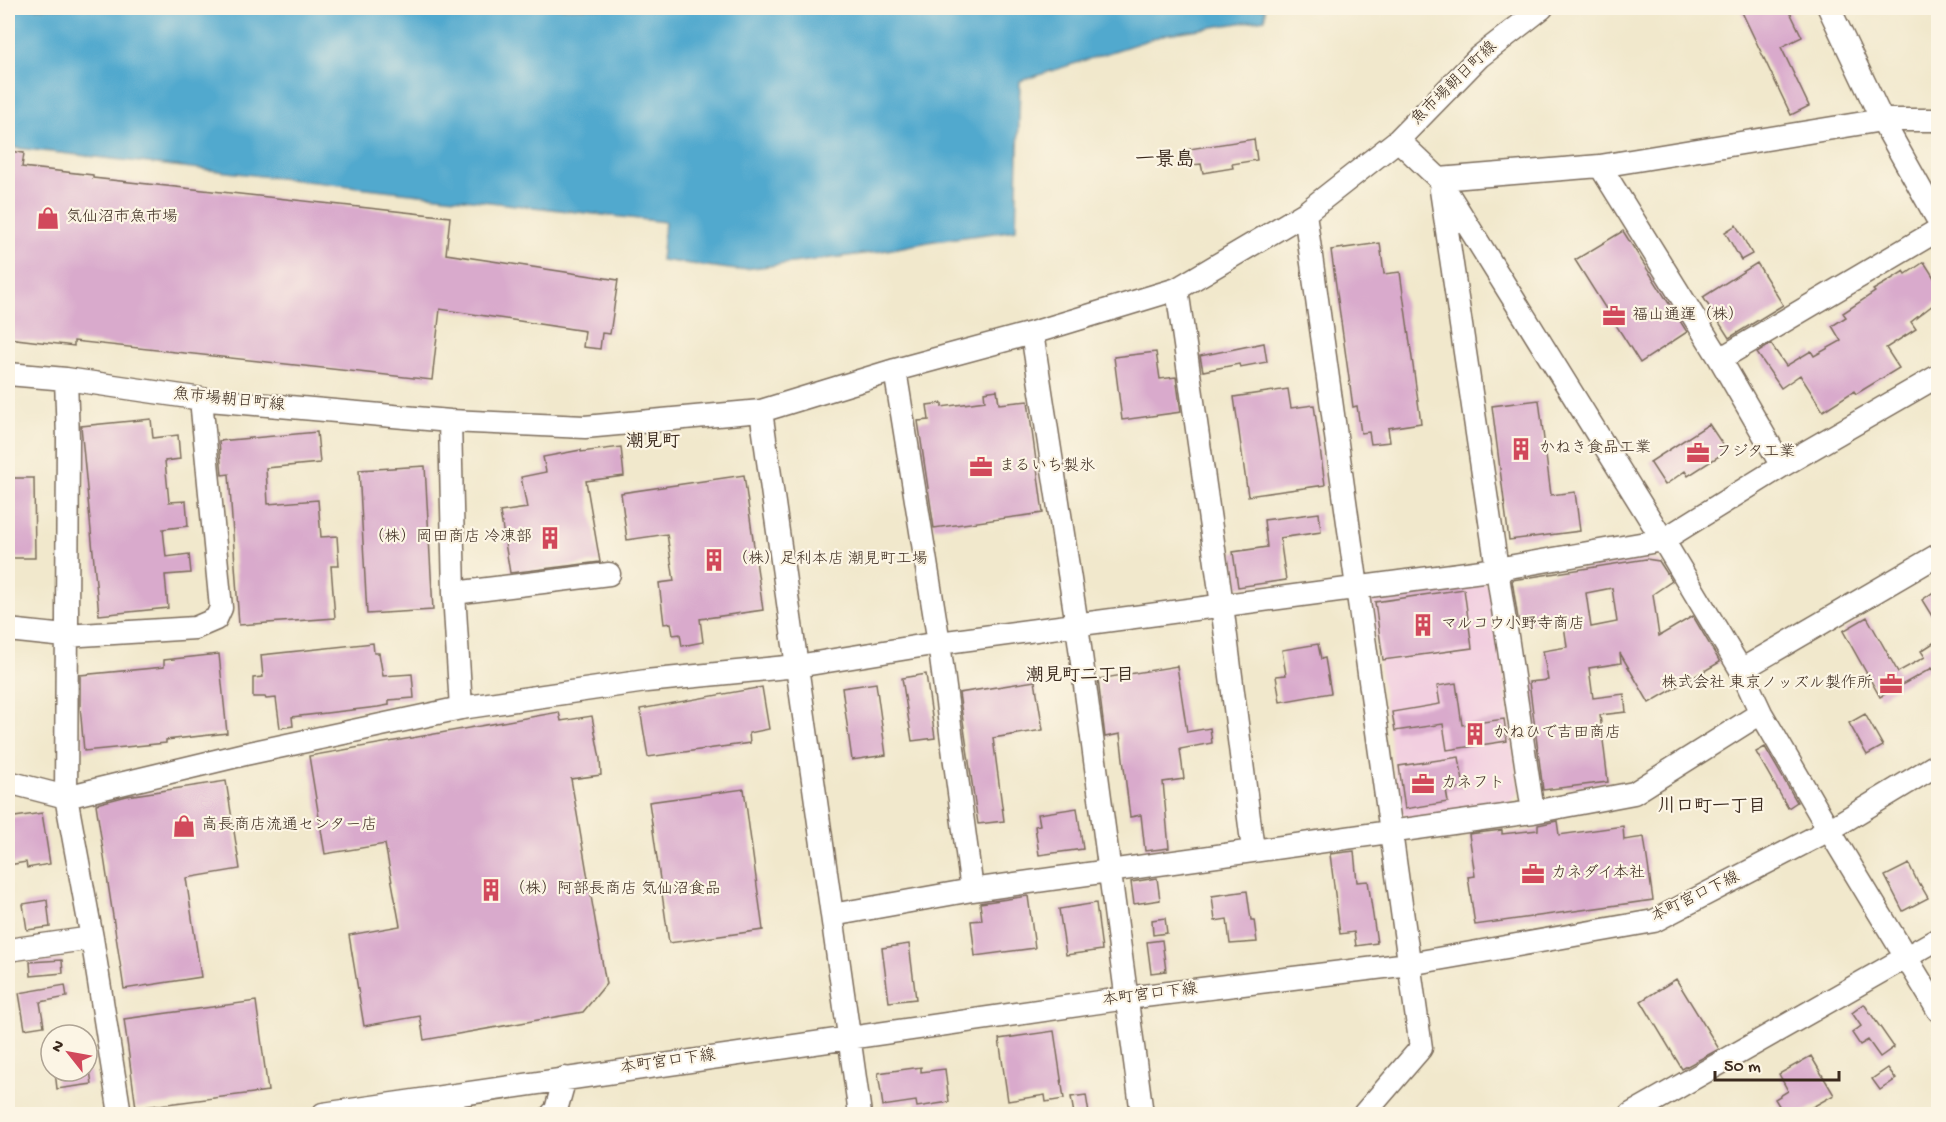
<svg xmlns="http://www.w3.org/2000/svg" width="1946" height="1122" viewBox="0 0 1946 1122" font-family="'Gochi Hand','Klee One',sans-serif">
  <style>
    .built { fill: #f2cfe0 }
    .water { fill: #51a9ce; stroke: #466a76; stroke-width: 1.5 }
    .building { fill: #d9aacc; fill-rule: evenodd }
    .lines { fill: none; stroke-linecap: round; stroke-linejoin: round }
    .minor-casing { stroke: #7b6c5b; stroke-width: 25 }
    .minor { stroke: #fff; stroke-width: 22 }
    .labels { text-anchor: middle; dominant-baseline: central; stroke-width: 4.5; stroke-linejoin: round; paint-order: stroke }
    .street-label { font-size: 16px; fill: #3b2a1e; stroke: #fcf5e5 }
    .poi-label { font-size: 16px; fill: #3b2a1e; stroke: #fcf5e5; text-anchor: start }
    .neighbourhood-label { font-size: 18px; font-weight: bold; fill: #3b2a1e; stroke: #fcf5e5 }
    .quarter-label { font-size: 20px; font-weight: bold; fill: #3b2a1e; stroke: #fcf5e5 }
  </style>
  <rect width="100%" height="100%" fill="#fcf5e5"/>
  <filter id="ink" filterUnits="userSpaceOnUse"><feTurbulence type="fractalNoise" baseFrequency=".0167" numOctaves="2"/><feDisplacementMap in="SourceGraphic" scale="12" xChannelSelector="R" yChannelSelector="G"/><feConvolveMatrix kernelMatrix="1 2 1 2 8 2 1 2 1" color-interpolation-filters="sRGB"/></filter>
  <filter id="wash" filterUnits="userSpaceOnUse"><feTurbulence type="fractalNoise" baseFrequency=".008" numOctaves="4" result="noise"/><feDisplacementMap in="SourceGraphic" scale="24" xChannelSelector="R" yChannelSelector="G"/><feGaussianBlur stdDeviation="1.35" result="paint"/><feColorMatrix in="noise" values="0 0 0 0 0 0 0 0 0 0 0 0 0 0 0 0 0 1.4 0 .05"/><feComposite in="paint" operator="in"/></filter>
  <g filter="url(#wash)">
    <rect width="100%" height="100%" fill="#f1e8cc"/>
    <path class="built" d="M1478 578 1492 590 1519 792 1508 805 1409 819 1400 810 1370 599 1380 591Z"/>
    <path class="water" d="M8 8H1265V19L1167 34 1020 81 1016 230 934 241 871 253 737 270 661 260 665 222 8 147Z"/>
    <g id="blocks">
      <path class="building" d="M1740 8H1788L1802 37 1781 47 1809 106 1791 115Z
        M1254 139 1257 160 1232 164 1233 168 1203 173 1201 164 1192 165 1189 149Z
        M8 151 24 153 22 167 93 175V178L450 217 446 254 618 280 610 334 602 333 600 349 583 347 585 331 440 309 432 380 74 341V346L8 338Z
        M1736 225 1752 254 1741 260 1725 232Z
        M1623 231 1687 332 1640 363 1575 260Z
        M1380 243 1384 274 1400 272 1421 423 1388 428 1390 442 1371 444 1369 432 1361 433 1357 406 1353 407 1331 250Z
        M1924 262 1938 284V301L1911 322 1916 329 1886 348 1899 368 1856 394 1854 391 1823 411 1800 375 1781 388 1757 353 1771 344 1786 366 1811 351 1814 356 1841 341 1832 326 1846 317 1843 313 1875 292 1873 290 1885 283 1904 271 1906 274Z
        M1757 263 1783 305 1729 338 1703 297Z
        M1264 343 1267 362 1240 367 1239 364 1203 371 1200 356Z
        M1156 352 1160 379 1176 377 1181 412 1122 420 1114 357Z
        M1288 389 1291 408 1314 405 1325 485 1248 496 1234 397Z
        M997 390 999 404 1028 401 1043 513 934 528 918 421 929 420 927 405 942 403V407L985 401 984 392Z
        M1539 400 1551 495 1575 492 1580 531 1509 540 1492 406Z
        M151 419 153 438 178 435 180 459 165 461 169 502 186 501 188 526 163 529 166 557 189 554 191 573 165 575 168 608 99 615 81 426Z
        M1709 424 1727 451 1688 476 1685 471 1665 485 1650 462Z
        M317 432 320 463 266 468 268 504 318 500 321 537 337 536 339 566H331L335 618 239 625 229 474 222 475 219 441Z
        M621 447 624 476 586 481 600 562 510 573 500 512 527 508 521 477 546 472 543 457 581 450V452Z
        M425 466 433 610 367 614 359 470Z
        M744 475 763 610 700 619 703 642 682 646 680 634 673 635 671 623 664 624 659 583 674 581 667 534 627 540 621 493Z
        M11 478H34L35 558H8V510H12Z
        M1319 513 1321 532 1280 538 1286 580 1238 587 1233 552 1267 547 1264 520Z
        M1646 559 1659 561 1672 581 1653 594 1659 636 1693 616 1720 662 1649 703 1620 653 1621 663 1589 668 1593 698 1624 694 1626 712 1600 715 1608 782 1543 790 1529 682 1548 680 1543 651 1567 647 1563 618 1519 625 1512 580ZM1612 588 1617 622 1591 627 1586 593Z
        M1464 589 1472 648 1383 660 1375 602Z
        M1938 589V626L1922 600Z
        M1867 617 1898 672 1925 657 1921 651 1938 640V678L1932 668 1880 697 1843 631Z
        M373 643 374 653H379L383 676 412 674 414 698 389 700V705L378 707 292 717 293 726 280 728 276 698 266 699 265 697H253V678L263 677 261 655Z
        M1318 644 1321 659 1325 658 1331 693 1280 702 1276 676 1286 675 1282 650Z
        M219 654 227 733 166 740V743L84 751 80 706V675L164 667V660Z
        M1177 666 1187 732 1210 728 1212 743 1180 749 1184 779 1163 782 1169 848 1145 851 1141 815 1130 817 1120 734 1105 737 1098 679Z
        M926 674 935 738 912 741 902 678Z
        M1035 681 1043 730 993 738 1004 821 978 824 959 693Z
        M876 683 886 755 852 760 842 688Z
        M1456 683 1462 725 1504 719 1507 741 1447 750 1443 724 1395 731 1392 712 1440 704 1437 686Z
        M762 687 769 729 749 733 750 743 648 757 640 709Z
        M559 712 561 721 592 716 600 759 601 775 571 779 606 984 583 1012 424 1040 420 1016 364 1026 349 935 400 926 385 844 325 854 309 756Z
        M1865 714 1883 746 1867 755 1849 723Z
        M1765 747 1797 802 1788 808 1756 752Z
        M1459 757 1464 788 1446 790 1448 802 1405 809 1399 766Z
        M226 781 240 869 186 878 201 977 124 989 96 804 127 796Z
        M744 789 763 930 669 943 649 802Z
        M1077 808 1083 849 1039 855 1035 826 1040 825 1038 814Z
        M42 813 50 864 27 868 26 862 8 865V818Z
        M1557 821 1559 835 1623 826 1624 840 1644 837 1653 900 1475 925 1468 877 1475 876 1469 834 1502 830V834L1538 830V825Z
        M1354 851 1357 882 1368 881 1377 943 1356 946 1354 932 1340 934 1330 854Z
        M1909 864 1919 885 1920 884 1928 898 1903 911 1885 876Z
        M1157 878 1160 900 1134 904 1131 882Z
        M1247 891 1251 920H1254L1257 942 1230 944 1227 919 1215 921 1212 896Z
        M1028 896 1035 948 975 956 971 921 982 920 980 903Z
        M47 900 50 927 27 930 23 904Z
        M1096 903 1102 950 1066 955 1059 909Z
        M1165 918 1167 933 1153 935 1152 920Z
        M1162 940 1166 971 1151 973 1147 942Z
        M909 944 916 999 889 1002 882 948Z
        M62 960 63 973 31 976 30 962Z
        M1676 979 1719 1049 1682 1069 1641 1001Z
        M65 985 67 997 40 1002 44 1026 25 1029 19 993Z
        M256 1001 268 1091 136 1108 124 1019Z
        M1864 1004 1894 1047 1880 1057 1868 1040 1860 1045 1852 1033 1861 1026 1852 1013Z
        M1054 1031 1064 1099 1046 1102 1045 1095 1008 1101 999 1039Z
        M1811 1056 1834 1095 1800 1114H1784L1775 1099 1788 1091 1779 1074Z
        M921 1067V1072L945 1069 949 1102 917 1107 916 1101 883 1106 878 1073Z
        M1888 1068 1896 1079 1880 1090 1872 1079Z
        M55 1071H90L92 1084 57 1089Z
        M1086 1095 1089 1114H1074L1071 1097Z"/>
    </g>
  </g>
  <g filter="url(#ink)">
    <use href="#blocks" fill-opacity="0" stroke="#7b6c5b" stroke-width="1.5"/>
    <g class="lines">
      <g class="minor-casing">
        <path id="minor" d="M1829 8 1882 120 1938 220
          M1398 140 1479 57 1542 8
          M1600 166 1720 359 1782 466
          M1439 179 1663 540 1741 670 1761 713 1829 830 1938 1010
          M1441 190 1533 812
          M1305 213 1421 1048 1364 1114
          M1177 289 1222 605 1253 850
          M1032 333 1077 625 1142 1114
          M1720 359 1938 230
          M895 370 939 643 972 890
          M8 374 66 379 209 400 450 421 585 427 761 411 895 370 1032 333 1177 289 1305 213 1398 140 1439 179 1600 166 1882 120H1938
          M66 379 68 439 66 797 92 938 120 1114
          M761 411 860 1114
          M450 421 454 593 461 708
          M454 593 609 574
          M8 630 65 636 195 628 216 619 221 608 201 399
          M1741 670 1938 555
          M8 782 66 797 245 754 461 708 646 681 797 666 939 643 1497 569 1663 540 1782 466 1938 376
          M832 915 972 890 1533 812 1634 793 1761 713
          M8 950 92 938
          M323 1114 1127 998 1409 964 1654 921 1829 830 1938 764
          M552 1114 556 1110 565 1078
          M1631 1114 1938 939"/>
      </g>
      <use href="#minor" class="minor"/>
    </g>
  </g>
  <defs>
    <g id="shop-bare" transform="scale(1.8)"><path d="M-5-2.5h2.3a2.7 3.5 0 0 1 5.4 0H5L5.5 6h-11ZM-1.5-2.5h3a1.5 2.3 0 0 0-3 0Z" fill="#d1495b" stroke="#fcf5e5" stroke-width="2.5" paint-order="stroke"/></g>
    <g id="office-bare" transform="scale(1.8)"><path d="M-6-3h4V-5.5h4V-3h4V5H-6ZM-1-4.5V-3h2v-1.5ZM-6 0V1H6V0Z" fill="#d1495b" stroke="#fcf5e5" stroke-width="2.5" paint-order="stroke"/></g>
    <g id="building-bare" transform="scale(1.8)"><path d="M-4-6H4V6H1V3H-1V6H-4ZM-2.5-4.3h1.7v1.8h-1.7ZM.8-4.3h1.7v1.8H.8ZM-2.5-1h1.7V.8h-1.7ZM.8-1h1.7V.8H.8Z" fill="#d1495b" stroke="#fcf5e5" stroke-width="2.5" paint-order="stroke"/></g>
  </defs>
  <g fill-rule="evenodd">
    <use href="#shop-bare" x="48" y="218"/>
    <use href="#office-bare" x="1614" y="316"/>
    <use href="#building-bare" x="1521" y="449"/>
    <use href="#office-bare" x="1698" y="453"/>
    <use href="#office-bare" x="981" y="467"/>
    <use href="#building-bare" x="550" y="538"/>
    <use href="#building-bare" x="714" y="560"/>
    <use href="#building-bare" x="1423" y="625"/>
    <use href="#office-bare" x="1891" y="684"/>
    <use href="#building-bare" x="1475" y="734"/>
    <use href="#office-bare" x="1423" y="784"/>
    <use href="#shop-bare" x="184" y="826"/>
    <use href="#office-bare" x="1533" y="874"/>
    <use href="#building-bare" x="491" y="890"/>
  </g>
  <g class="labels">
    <g class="street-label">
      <text transform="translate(1455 84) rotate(-44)">魚市場朝日町線</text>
      <text transform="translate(229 401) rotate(6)">魚市場朝日町線</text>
      <text transform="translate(1696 898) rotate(-26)">本町宮口下線</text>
      <text transform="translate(1150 996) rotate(-7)">本町宮口下線</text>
      <text transform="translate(668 1063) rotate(-8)">本町宮口下線</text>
    </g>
    <g class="poi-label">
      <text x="66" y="218">気仙沼市魚市場</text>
      <text x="1632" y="316">福山通運（株）</text>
      <text x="1539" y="449">かねき食品工業</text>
      <text x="1716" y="453">フジタ工業</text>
      <text x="999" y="467">まるいち製氷</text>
      <text x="532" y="538" text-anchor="end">（株）岡田商店 冷凍部</text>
      <text x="732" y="560">（株）足利本店 潮見町工場</text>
      <text x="1441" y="625">マルコウ小野寺商店</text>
      <text x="1873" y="684" text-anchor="end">株式会社 東京ノッズル製作所</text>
      <text x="1493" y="734">かねひで吉田商店</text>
      <text x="1441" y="784">カネフト</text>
      <text x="202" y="826">高長商店流通センター店</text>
      <text x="1551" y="874">カネダイ本社</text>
      <text x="509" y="890">（株）阿部長商店 気仙沼食品</text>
    </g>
    <g class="neighbourhood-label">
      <text x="653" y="442">潮見町</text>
      <text x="1080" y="676">潮見町二丁目</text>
      <text x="1712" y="807">川口町一丁目</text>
    </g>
    <g class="quarter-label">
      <text x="1165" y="161">一景島</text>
    </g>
  </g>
  <rect width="1946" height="1122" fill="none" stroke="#fcf5e5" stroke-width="30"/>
  <g transform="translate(69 1053) rotate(301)"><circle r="28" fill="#fcf5e5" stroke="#afa495" stroke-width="1.5"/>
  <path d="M0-4.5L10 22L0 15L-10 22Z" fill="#d1495b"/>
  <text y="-9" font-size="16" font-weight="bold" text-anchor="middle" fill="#3b2a1e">N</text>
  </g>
  <path d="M1715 1071v9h124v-9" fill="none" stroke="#3b2a1e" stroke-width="3"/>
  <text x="1724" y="1071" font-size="18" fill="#3b2a1e" stroke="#fcf5e5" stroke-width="4.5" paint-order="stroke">50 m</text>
</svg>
